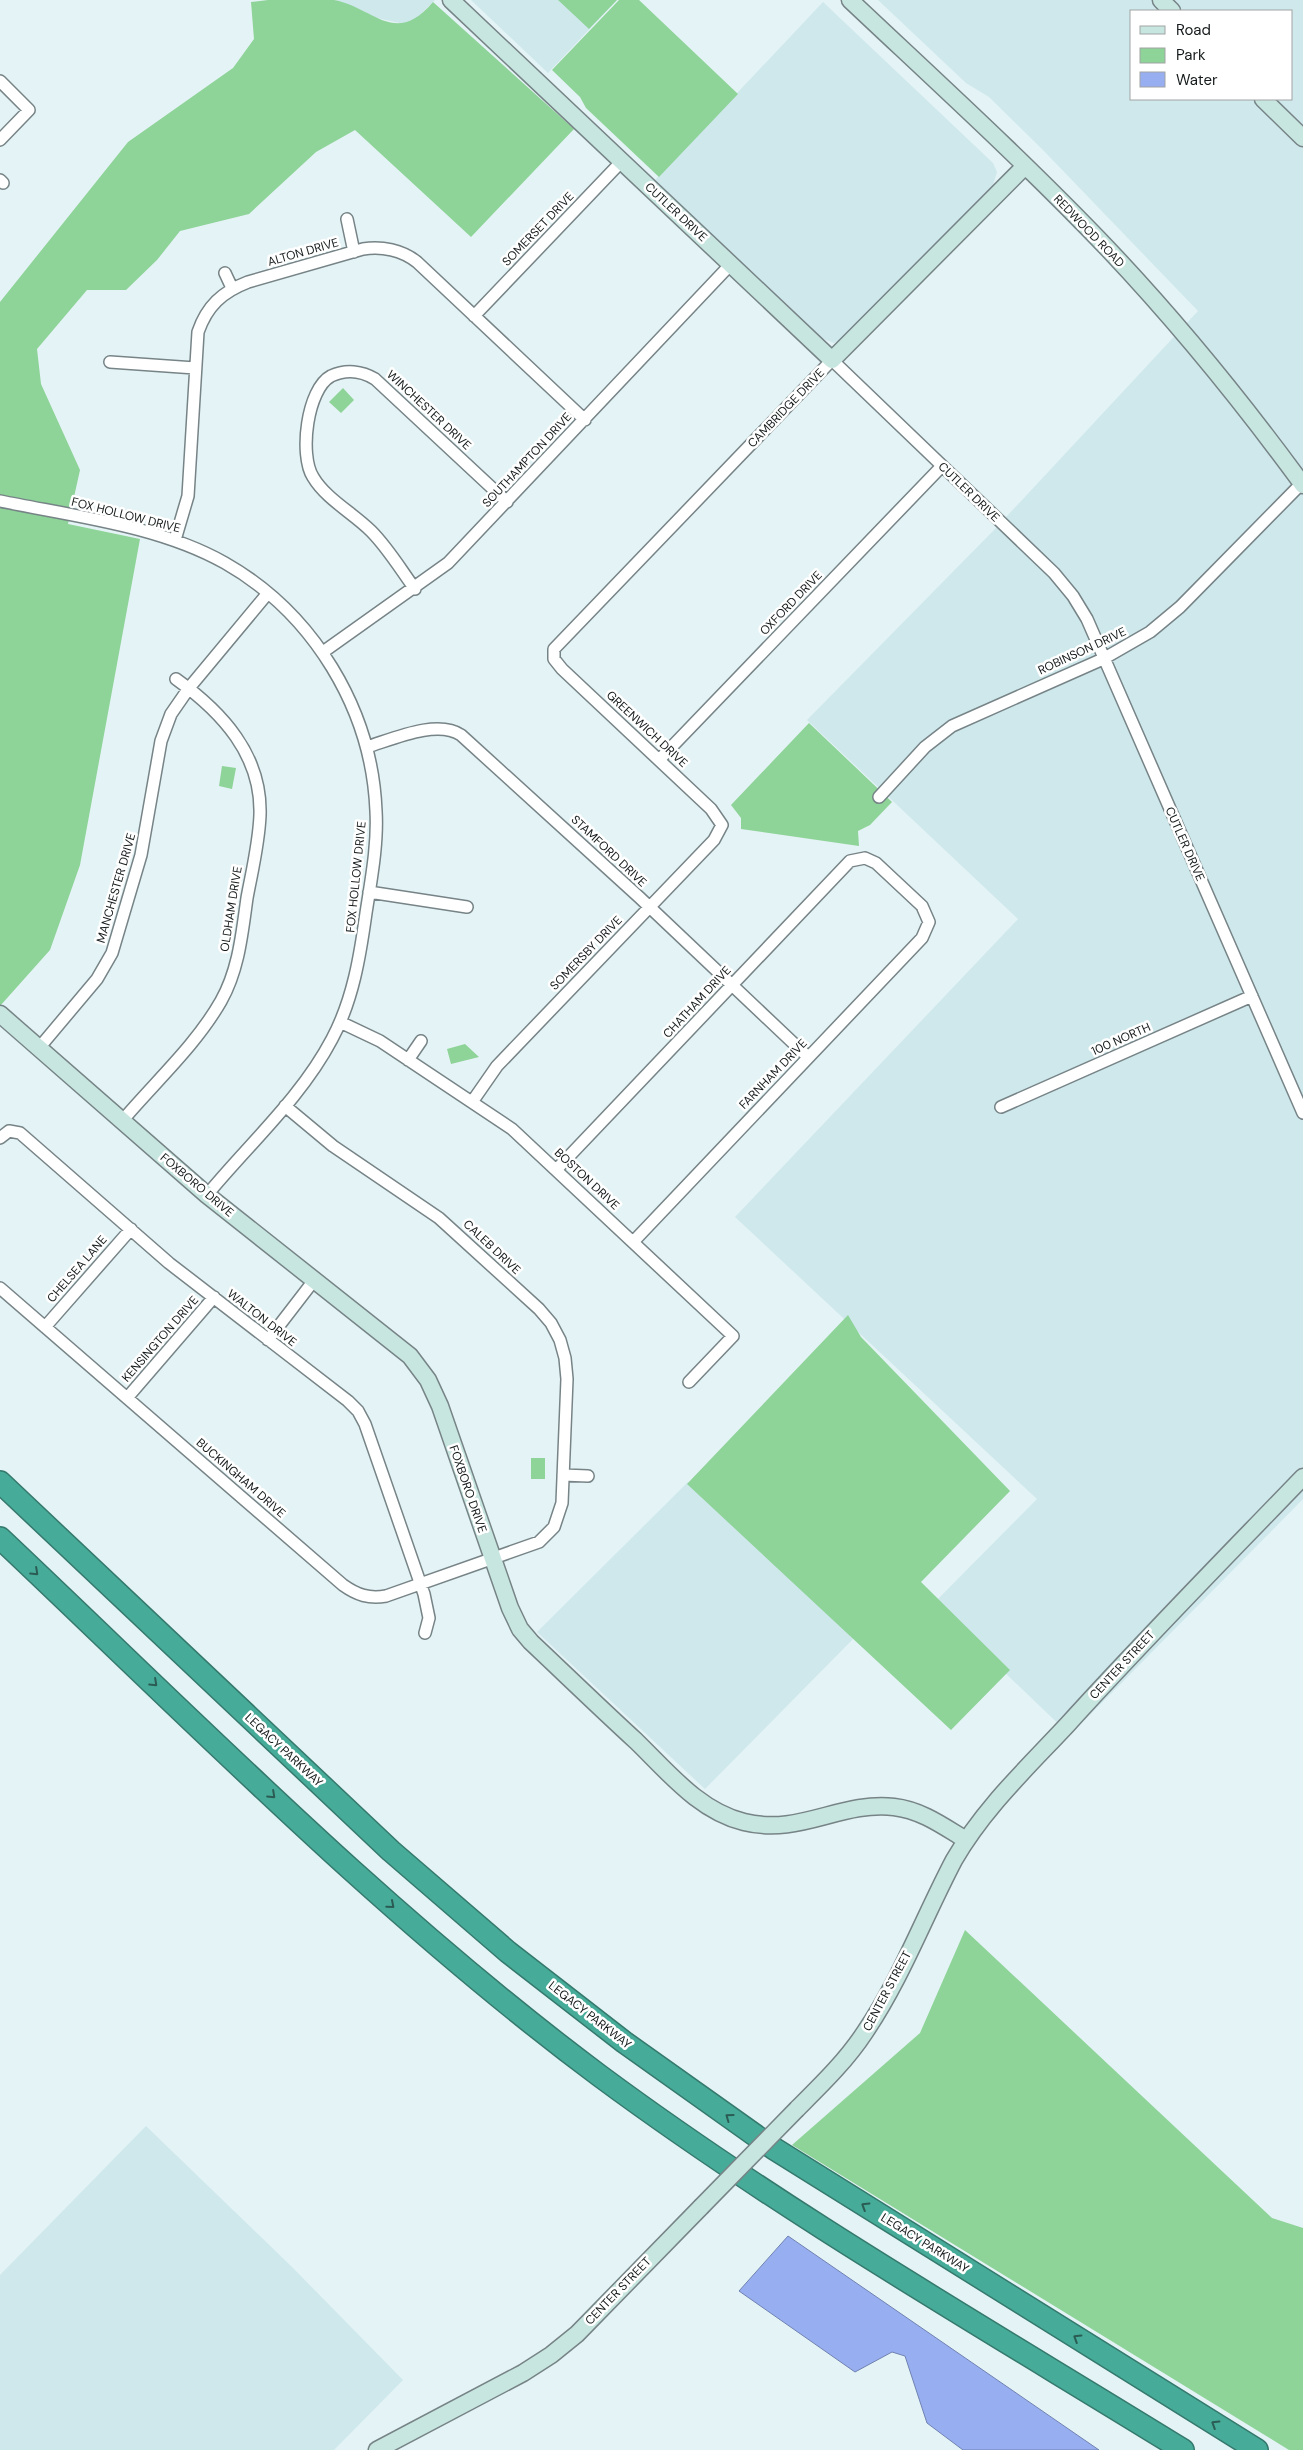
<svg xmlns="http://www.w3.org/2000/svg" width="1303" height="2450" viewBox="0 0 1303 2450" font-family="'DM Sans',sans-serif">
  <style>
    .built { fill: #cfe8ec; fill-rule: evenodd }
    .green { fill: #8ed398 }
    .water { fill: #97aef1; stroke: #7082b1 }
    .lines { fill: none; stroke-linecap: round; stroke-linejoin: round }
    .street-casing { stroke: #778487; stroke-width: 14 }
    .secondary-casing { stroke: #778487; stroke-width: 19 }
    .highway-casing { stroke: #35796d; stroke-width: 24 }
    .street { stroke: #fff; stroke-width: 11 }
    .secondary { stroke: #c8e6e0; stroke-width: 16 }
    .highway { stroke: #46ac99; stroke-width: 21 }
    .secondary-bridge-casing { stroke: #778487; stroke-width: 19; stroke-linecap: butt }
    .secondary-bridge { stroke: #c8e6e0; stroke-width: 16 }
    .oneway { stroke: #2b5c54 }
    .labels { text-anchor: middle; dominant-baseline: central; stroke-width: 5; stroke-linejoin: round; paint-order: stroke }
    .street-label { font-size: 12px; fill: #151a1b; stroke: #fff }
  </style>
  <rect width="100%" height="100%" fill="#e4f3f5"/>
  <path class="built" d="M334 0H435L415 20 404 24 377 18Z
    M471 0H617L548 73Z
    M878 0H1303V1499L1070 1735 933 1604 1037 1499 735 1217 1018 919 807 720 994 530 1198 311 1043 150 989 97 966 83ZM1132 11H1292V99H1132Z
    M823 2 993 163 997 172 993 185 843 338 834 343 821 338 655 180Z
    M688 1482 855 1637 705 1789 537 1632Z
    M146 2126 292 2267 403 2380 334 2450H0V2275Z"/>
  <path class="green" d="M268 0C287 0 317 0 334 0 375 8 395 47 433 2L574 129 471 237 355 130 316 152 249 214 180 231 157 260 126 290H87L37 349 41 384 80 470 68 524 140 539 80 865 50 950 0 1006V302L128 142 233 68 254 39 251 2Z
    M558 0H617L589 29Z
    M619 0H639L738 94 659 177 586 108 580 97 552 70Z
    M343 388 354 400 341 413 329 402Z
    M809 723 892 802 870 825 858 831 859 846 741 829V818L731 805Z
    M222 766 236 768 232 789 219 786Z
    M465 1044 479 1057 451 1064 447 1049Z
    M848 1315 861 1337 1010 1491 921 1582 1010 1670 951 1730 687 1484Z
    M531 1458H545V1479H531Z
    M965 1930 1272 2218 1303 2228V2450H1289L792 2145 920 2033Z"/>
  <path class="water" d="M788 2236 1099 2450H963L927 2423 905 2356 892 2352 855 2372 739 2291Z"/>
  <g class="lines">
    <g class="street-casing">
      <path id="street" d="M0 81 29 110 0 140
        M0 180 3 183
        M347 219 354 252
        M225 273 232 288
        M474 316 622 161
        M110 362 195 368
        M0 501C73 516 160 526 225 563 313 613 372 709 376 811 378 844 371 880 366 913 360 956 353 1000 332 1039 301 1098 249 1144 207 1195
        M175 540 188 496 198 332C207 306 222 292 248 282L363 249C382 246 402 250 417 262L585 420
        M415 589C401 570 388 548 371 531 353 513 326 499 313 477 299 455 307 389 331 376 346 369 362 371 375 379L507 502
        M323 652 448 563 731 264
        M367 747C393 739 437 719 461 735L639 897 808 1057
        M659 760 942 466
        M879 797 925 747 952 726 1103 659 1150 632 1180 607 1302 483
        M369 892 467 907
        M340 1022 380 1041 512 1129 733 1336 689 1382
        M39 1048 97 979 112 953 141 855 161 741 171 714 189 688 268 593
        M408 1060 421 1041
        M472 1102 497 1066 714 840 722 825 711 809 562 669 554 659V649L832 360 1054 573 1073 596 1087 619 1303 1113
        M1001 1107 1252 996
        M122 1121C155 1082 196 1045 221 1001 239 969 242 933 247 898 252 871 259 843 260 815 262 755 222 712 176 679
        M0 1138 9 1131 20 1133 169 1263 348 1401 358 1411 365 1424 424 1594 429 1618 425 1633
        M556 1170 850 861 865 858 876 863 922 906 929 922 922 938 633 1242
        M0 1288 343 1585C357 1595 369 1599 386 1596L539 1542 554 1527 562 1503 567 1379 565 1358 560 1340 551 1323 539 1309 439 1218 333 1146 285 1106
        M45 1327 131 1229
        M268 1340 315 1279
        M127 1398 214 1297
        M563 1475 588 1476"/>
    </g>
    <g class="secondary-casing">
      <path id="secondary" d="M451 0 832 360 1025 166
        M850 0C937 82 1026 163 1108 249 1179 324 1243 403 1303 485
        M1161 0 1172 11
        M1263 99 1303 138
        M0 1014 207 1195 410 1356 428 1380 440 1406 510 1608 520 1629 531 1642C566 1675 600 1708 636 1741 668 1772 699 1811 744 1822 800 1836 840 1801 894 1807 921 1810 943 1826 966 1840
        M797 2109C821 2085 846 2061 865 2032 901 1979 924 1917 954 1860 984 1808 1027 1768 1068 1724 1144 1640 1224 1559 1303 1477
        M377 2450 523 2373 551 2355 577 2334 701 2207"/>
    </g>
    <g class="highway-casing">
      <path id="highway" d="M0 1482 391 1851 508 1952 624 2042 773 2148 1257 2450
        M0 1538C195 1722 384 1915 600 2076 785 2213 987 2329 1183 2450"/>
    </g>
    <use href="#street" class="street"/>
    <use href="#secondary" class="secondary"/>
    <use href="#highway" class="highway"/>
    <g class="secondary-bridge-casing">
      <path id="secondary-bridge" d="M701 2207 797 2109"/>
    </g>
    <use href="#secondary-bridge" class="secondary-bridge"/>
  </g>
  <defs><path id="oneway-chevron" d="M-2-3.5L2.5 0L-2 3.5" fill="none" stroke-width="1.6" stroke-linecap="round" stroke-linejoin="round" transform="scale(1.25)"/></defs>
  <g class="oneway">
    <use href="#oneway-chevron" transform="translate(35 1572) rotate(43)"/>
    <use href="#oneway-chevron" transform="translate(154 1683) rotate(43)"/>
    <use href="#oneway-chevron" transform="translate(272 1795) rotate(43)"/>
    <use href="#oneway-chevron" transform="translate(391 1905) rotate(41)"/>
    <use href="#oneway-chevron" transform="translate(729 2117) rotate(-144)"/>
    <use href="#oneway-chevron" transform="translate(865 2206) rotate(-148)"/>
    <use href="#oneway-chevron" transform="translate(1077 2338) rotate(-148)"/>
    <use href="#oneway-chevron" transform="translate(1215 2424) rotate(-148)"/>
  </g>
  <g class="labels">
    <g class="street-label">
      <text transform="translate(676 212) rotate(43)">CUTLER DRIVE</text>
      <text transform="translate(538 229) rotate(-46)">SOMERSET DRIVE</text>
      <text transform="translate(1089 231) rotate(46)">REDWOOD ROAD</text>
      <text transform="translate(303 252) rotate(-16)">ALTON DRIVE</text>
      <text transform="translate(786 408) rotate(-46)">CAMBRIDGE DRIVE</text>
      <text transform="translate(429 410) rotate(43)">WINCHESTER DRIVE</text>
      <text transform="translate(527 460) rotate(-47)">SOUTHAMPTON DRIVE</text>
      <text transform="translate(969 492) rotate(44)">CUTLER DRIVE</text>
      <text transform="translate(126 515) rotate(14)">FOX HOLLOW DRIVE</text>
      <text transform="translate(791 603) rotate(-46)">OXFORD DRIVE</text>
      <text transform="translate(1082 651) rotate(-25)">ROBINSON DRIVE</text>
      <text transform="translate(647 729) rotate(43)">GREENWICH DRIVE</text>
      <text transform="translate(1185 844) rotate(66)">CUTLER DRIVE</text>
      <text transform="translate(609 851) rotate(43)">STAMFORD DRIVE</text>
      <text transform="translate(356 877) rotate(-84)">FOX HOLLOW DRIVE</text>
      <text transform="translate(116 888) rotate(-74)">MANCHESTER DRIVE</text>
      <text transform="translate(231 909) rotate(-81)">OLDHAM DRIVE</text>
      <text transform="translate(586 953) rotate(-46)">SOMERSBY DRIVE</text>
      <text transform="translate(697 1002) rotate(-47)">CHATHAM DRIVE</text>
      <text transform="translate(1121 1039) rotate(-24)">100 NORTH</text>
      <text transform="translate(773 1074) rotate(-46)">FARNHAM DRIVE</text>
      <text transform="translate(587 1179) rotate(43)">BOSTON DRIVE</text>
      <text transform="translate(197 1185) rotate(40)">FOXBORO DRIVE</text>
      <text transform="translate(492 1247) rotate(43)">CALEB DRIVE</text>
      <text transform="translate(77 1269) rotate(-49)">CHELSEA LANE</text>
      <text transform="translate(262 1318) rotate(38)">WALTON DRIVE</text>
      <text transform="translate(160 1339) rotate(-49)">KENSINGTON DRIVE</text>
      <text transform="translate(241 1478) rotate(41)">BUCKINGHAM DRIVE</text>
      <text transform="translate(468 1489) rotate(71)">FOXBORO DRIVE</text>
      <text transform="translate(1122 1665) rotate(-47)">CENTER STREET</text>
      <text transform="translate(284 1750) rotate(43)">LEGACY PARKWAY</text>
      <text transform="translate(887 1991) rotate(-62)">CENTER STREET</text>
      <text transform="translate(590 2015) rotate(38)">LEGACY PARKWAY</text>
      <text transform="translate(925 2243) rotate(32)">LEGACY PARKWAY</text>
      <text transform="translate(618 2291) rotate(-46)">CENTER STREET</text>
    </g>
  </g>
  <rect x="1130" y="10" width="162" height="90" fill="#ffffff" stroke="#a1a3a4"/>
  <rect x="1140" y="26" width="25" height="8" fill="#c8e6e0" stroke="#a1a3a4"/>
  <text x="1176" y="35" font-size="15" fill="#151a1b">Road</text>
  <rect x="1140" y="48" width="25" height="15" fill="#8ed398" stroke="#a1a3a4"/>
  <text x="1176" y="60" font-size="15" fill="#151a1b">Park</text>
  <rect x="1140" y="72" width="25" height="15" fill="#97aef1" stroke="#a1a3a4"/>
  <text x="1176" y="85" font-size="15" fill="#151a1b">Water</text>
</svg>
